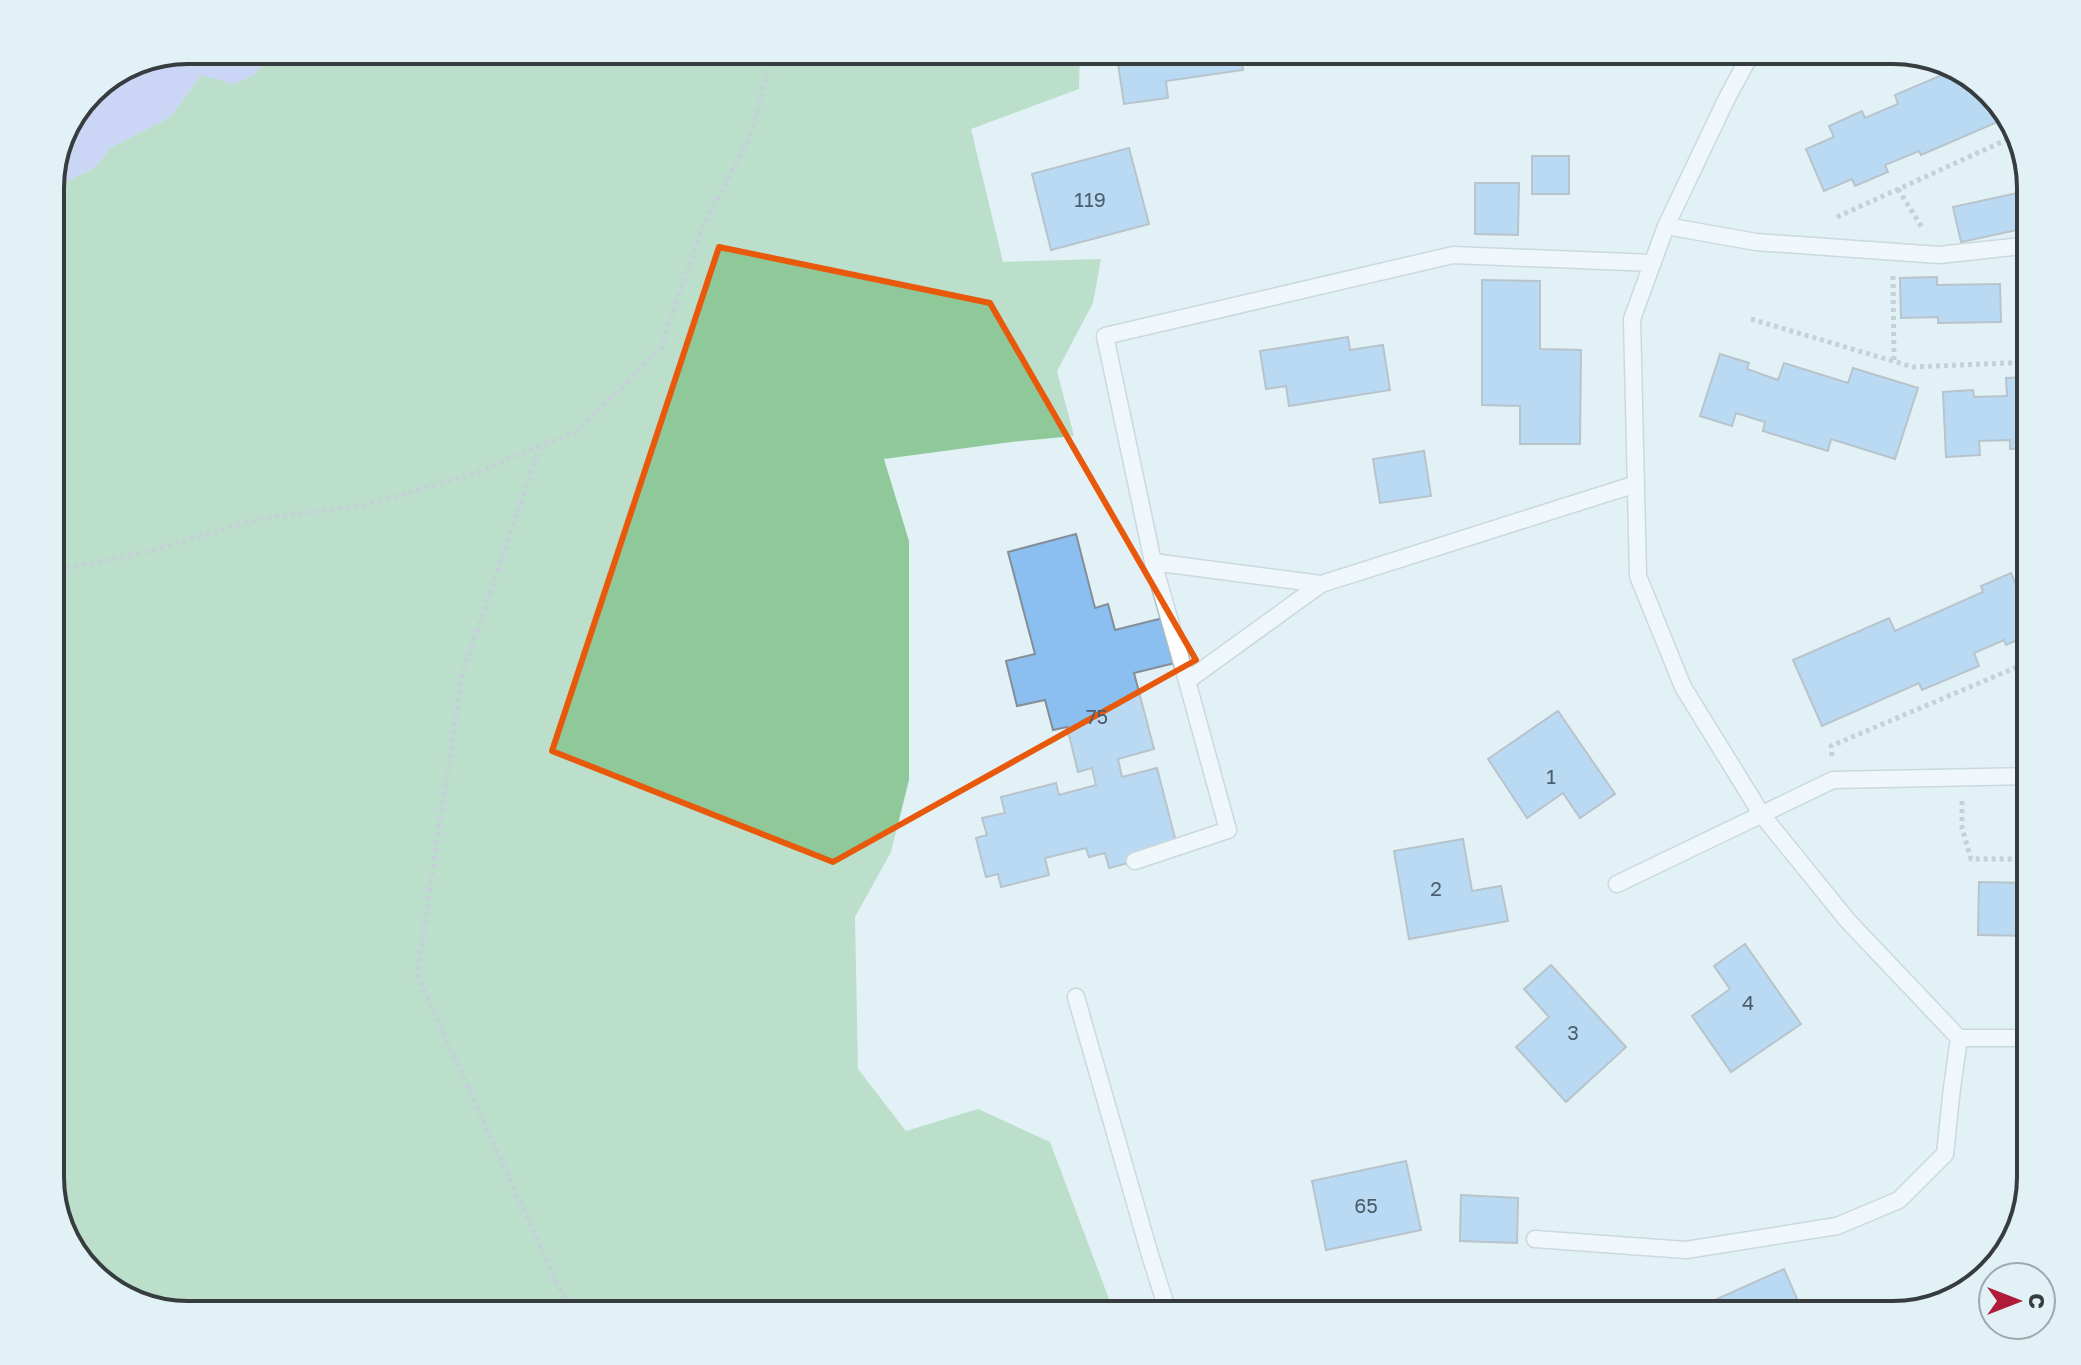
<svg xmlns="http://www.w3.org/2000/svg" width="2081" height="1365" viewBox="0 0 2081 1365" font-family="'Golos Text',sans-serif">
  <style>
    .forest { fill: #8fc999 }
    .water { fill: #afb6f5 }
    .building { fill: #8abff0; stroke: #858e98; stroke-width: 2 }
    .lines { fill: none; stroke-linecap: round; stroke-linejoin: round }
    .lane-casing { stroke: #adbdc0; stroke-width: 19 }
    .path { stroke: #a1adb1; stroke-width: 5; stroke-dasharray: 4 4; stroke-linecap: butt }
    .lane { stroke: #fff; stroke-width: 16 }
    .marked { fill: none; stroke: #e8590c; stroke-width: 6; stroke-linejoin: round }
    .labels { text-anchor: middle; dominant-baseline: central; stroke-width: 8; stroke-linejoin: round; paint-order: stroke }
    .number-label { font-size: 20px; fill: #4c5e6b }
    .rim { fill: none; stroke: #373d3f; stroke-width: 4 }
  </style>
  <rect width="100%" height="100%" fill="#e1f1f5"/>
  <path class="forest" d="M272 50H1080L1079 89 971 129 1003 262 1101 259 1093 303 1057 371 1074 436 1011 442 884 459 909 541V780L891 852 855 917 858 1069 906 1131 978 1109 1050 1142 1115 1315H188L112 1292 69 1247 50 1186V189L94 168 110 148 170 117 201 75H254Z"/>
  <path class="water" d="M188 50H272L254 75 234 84 201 75 170 117 110 148 94 168 50 189V179L91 90 135 60Z"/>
  <path class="building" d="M1116 50H1240L1243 70 1166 81 1168 98 1124 104Z
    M1618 50H1657V65H1618Z
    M1956 69 1969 73 2013 119 2014 124 2007 127 2004 119 1921 155 1919 151 1885 165 1888 172 1855 186 1852 179 1824 191 1806 149 1834 137 1829 126 1862 111 1865 118 1898 104 1895 95Z
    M1129 148 1149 224 1051 250 1032 174Z
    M1532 156H1569V194H1532Z
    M1475 183H1519L1518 235 1475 234Z
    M2031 190V227L1961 242 1953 207Z
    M1937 277V285L2000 284 2001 322 1938 323V317L1901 318 1900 278Z
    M1482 280 1540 281V349L1581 350 1580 444H1520V406L1482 405Z
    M1348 337 1350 350 1383 345 1390 390 1289 406 1286 386 1266 389 1260 351Z
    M1720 354 1749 363 1747 369 1778 380 1784 363 1848 383 1853 368 1918 388 1895 459 1831 439 1828 451 1763 431 1765 422 1736 413 1732 426 1700 416Z
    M2031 377V448L2010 449V440L1979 441 1980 455 1946 457 1943 392 1973 390 1974 397 2007 396 2006 378Z
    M1424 451 1431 496 1380 503 1373 459Z
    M1076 534 1095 608 1108 604 1115 630 1167 617 1179 662 1134 673 1154 749 1118 759 1122 777 1157 768 1178 850 1109 868 1105 853 1089 857 1086 848 1045 858 1049 875 1001 887 998 874 986 877 976 838 987 835 982 818 1005 813 1001 797 1056 783 1059 795 1096 785 1092 768 1078 772 1067 727 1053 730 1045 700 1017 706 1006 661 1035 654 1008 552Z
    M2011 573 2031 619V634L2006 645 2004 640 1974 653 1979 666 1922 690 1919 683 1822 726 1793 660 1889 618 1895 631 1983 592 1981 586Z
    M1558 711 1615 794 1580 818 1563 793 1527 818 1488 759Z
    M1463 839 1472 891 1501 886 1508 921 1409 939 1394 851Z
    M1979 882 2031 883V936L1978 935Z
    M1745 944 1801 1024 1731 1072 1692 1016 1730 989 1714 966Z
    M1551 965 1626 1047 1566 1102 1516 1047 1549 1017 1524 989Z
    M1406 1161 1421 1230 1326 1250 1312 1181Z
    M1461 1195 1518 1198 1517 1243 1460 1241Z
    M1784 1269 1804 1315H1713L1708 1303Z
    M1574 1309V1315H1490V1311Z"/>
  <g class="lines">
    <g class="lane-casing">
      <path id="lane" d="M1753 50 1727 98 1666 226 1632 319 1638 576 1683 687 1762 815 1848 921 1959 1038H2031
        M1666 226 1756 242 1939 255 2031 245
        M1636 484 1321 584 1153 562 1105 336 1453 255 1653 263
        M1153 562 1187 681 1321 584
        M1135 861 1228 830 1187 681
        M1617 884 1833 780 2031 776
        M1076 997 1150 1255 1169 1315
        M1535 1239 1686 1250 1837 1226 1899 1200 1945 1154 1952 1088 1959 1038"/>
    </g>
    <path class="path" d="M1898 189 1923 229
      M1837 217 2017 135
      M1893 276 1894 361
      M1751 319 1913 367 2031 362
      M540 447 462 675 417 975 561 1292 575 1315
      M50 571 146 552 259 519 366 505 472 474 577 431 661 348 701 231 751 134 774 50
      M1832 756 1831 746 2031 661
      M1962 801V828L1971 859H2031"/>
    <use href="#lane" class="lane"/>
  </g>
  <path d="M0 0H2081V1365H0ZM719 247 990 303 1196 660 833 862 552 751Z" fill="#e1f1f5" fill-opacity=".55" fill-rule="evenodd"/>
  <path class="marked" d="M719 247 990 303 1196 660 833 862 552 751Z"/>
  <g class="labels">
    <g class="number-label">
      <text x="1090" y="199">119</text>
      <text x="1097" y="716">75</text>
      <text x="1551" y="776">1</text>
      <text x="1436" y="888">2</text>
      <text x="1748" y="1002">4</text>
      <text x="1573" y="1032">3</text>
      <text x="1366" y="1205">65</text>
    </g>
  </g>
  <path d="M0 0H2081V1365H0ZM188 64H1893A124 124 0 0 1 2017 188V1177A124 124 0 0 1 1893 1301H188A124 124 0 0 1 64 1177V188A124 124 0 0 1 188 64Z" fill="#e1f1f5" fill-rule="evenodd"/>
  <path class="rim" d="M188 64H1893A124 124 0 0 1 2017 188V1177A124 124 0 0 1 1893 1301H188A124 124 0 0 1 64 1177V188A124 124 0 0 1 188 64Z"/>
  <g transform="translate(2017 1301) rotate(90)"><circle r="38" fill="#e1f1f5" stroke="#9da9ac" stroke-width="2"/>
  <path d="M0-6L14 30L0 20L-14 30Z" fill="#af1b39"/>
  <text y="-12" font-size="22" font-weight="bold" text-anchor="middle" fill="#373d3f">С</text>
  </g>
</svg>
